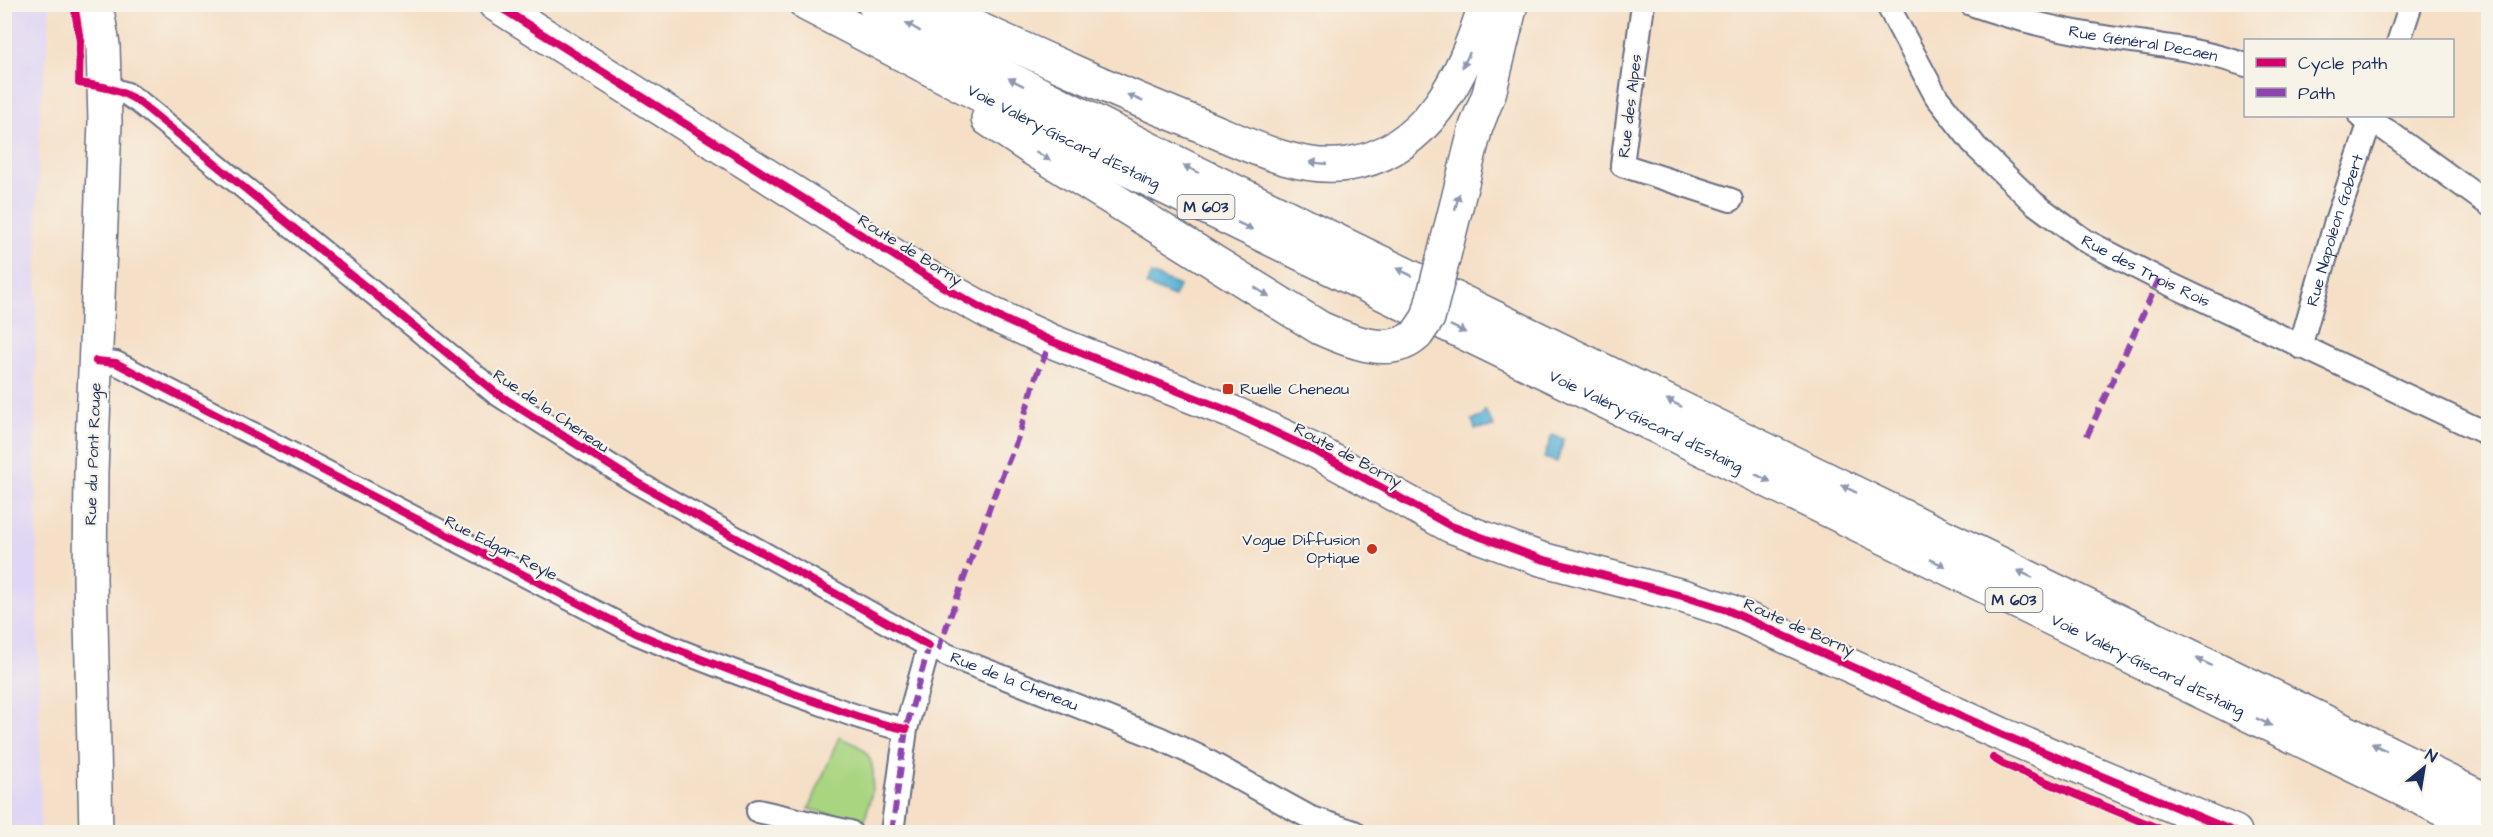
<svg xmlns="http://www.w3.org/2000/svg" width="2493" height="837" viewBox="0 0 2493 837" font-family="'Architects Daughter',sans-serif">
  <style>
    .built { fill: #dfd5f5 }
    .green { fill: #a9d581; stroke: #628270; stroke-width: 1.5 }
    .water { fill: #59b2d6; stroke: #3a709a; stroke-width: 1.5 }
    .lines { fill: none; stroke-linecap: round; stroke-linejoin: round }
    .street-casing { stroke: #676d82; stroke-width: 26 }
    .secondary-casing { stroke: #676d82; stroke-width: 36 }
    .highway-casing { stroke: #676d82; stroke-width: 36 }
    .street { stroke: #fff; stroke-width: 22 }
    .secondary { stroke: #fff; stroke-width: 33 }
    .highway { stroke: #fff; stroke-width: 33 }
    .highway-bridge-casing { stroke: #676d82; stroke-width: 36; stroke-linecap: butt }
    .highway-bridge { stroke: #fff; stroke-width: 33 }
    .quiet { stroke: #8e44ad; stroke-width: 6; stroke-dasharray: 12 6; stroke-linecap: butt }
    .cycleway-casing { stroke: #f7f3e8; stroke-width: 11 }
    .cycleway { stroke: #d6006c; stroke-width: 8 }
    .oneway { fill: #8d97ae }
    .poi-dot { fill: #c8321e; stroke: #f7f3e8; stroke-width: 2 }
    .labels { text-anchor: middle; dominant-baseline: central; stroke-width: 4.5; stroke-linejoin: round; paint-order: stroke }
    .shield { fill: #f7f3e8; stroke: #5d6a87; stroke-width: 1.5 }
    .shield-label { font-size: 15px; font-weight: bold; fill: #1b2f5e }
    .street-label { font-size: 16px; fill: #1b2f5e; stroke: #f7f3e8 }
    .poi-label { font-size: 16px; fill: #1b2f5e; stroke: #f7f3e8; text-anchor: start }
  </style>
  <rect width="100%" height="100%" fill="#f7f3e8"/>
  <filter id="ink" filterUnits="userSpaceOnUse"><feTurbulence type="fractalNoise" baseFrequency=".0167" numOctaves="2"/><feDisplacementMap in="SourceGraphic" scale="12" xChannelSelector="R" yChannelSelector="G"/><feConvolveMatrix kernelMatrix="1 2 1 2 8 2 1 2 1" color-interpolation-filters="sRGB"/></filter>
  <filter id="wash" filterUnits="userSpaceOnUse"><feTurbulence type="fractalNoise" baseFrequency=".008" numOctaves="4" result="noise"/><feDisplacementMap in="SourceGraphic" scale="24" xChannelSelector="R" yChannelSelector="G"/><feGaussianBlur stdDeviation="1.35" result="paint"/><feColorMatrix in="noise" values="0 0 0 0 0 0 0 0 0 0 0 0 0 0 0 0 0 1.4 0 .05"/><feComposite in="paint" operator="in"/></filter>
  <g filter="url(#wash)">
    <rect width="100%" height="100%" fill="#f5dfc6"/>
    <path class="built" d="M5 4 50 5 49 32 39 125 35 411 41 832H4Z"/>
    <path class="green" d="M839 737C848 741 861 745 867 754 880 773 869 803 864 823L809 809Z"/>
    <path class="water" d="M1151 274 1179 286 1174 297 1146 285Z
      M1485 410 1494 427 1475 429 1472 420 1481 417Z
      M1552 435 1564 439 1557 462 1544 458Z"/>
  </g>
  <g filter="url(#ink)">
    <g class="lines">
      <g class="street-casing">
        <g id="street">
          <path d="M1643 4 1622 165 1731 200"/>
          <path id="s1" d="M1887 4 1936 96 1976 147 2034 203 2084 240 2159 279 2488 434"/>
          <path id="s2" d="M1971 4C2010 18 2052 28 2092 35 2146 44 2192 47 2246 65"/>
          <path d="M2399 40 2411 4"/>
          <path id="s3" d="M105 87 127 94 139 102 496 393 636 482 911 636 947 655 1159 738 1200 757 1309 817 1354 832"/>
          <path d="M2360 116 2386 130 2488 204"/>
          <path id="s4" d="M2300 347 2336 221 2372 116"/>
          <path d="M96 361 116 363 636 633C690 656 745 676 800 696 835 708 870 723 906 729"/>
          <path d="M758 811 850 832"/>
          <path d="M892 832 906 729 929 646"/>
        </g>
      </g>
      <g class="secondary-casing">
        <path id="secondary" d="M96 4 103 45 105 122 91 471 90 579 96 832
          M495 4 947 289 994 315 1051 341 1234 413 1317 452 1451 526 1541 559 1686 597 1727 610 2001 734 2235 832"/>
      </g>
      <g class="highway-casing">
        <g id="highway">
          <path id="s5" d="M806 4 1057 135 2488 831"/>
          <path d="M874 4 952 50 1189 169 2488 801"/>
          <path d="M924 4C1016 46 1107 88 1200 125 1245 143 1298 172 1348 164 1428 152 1465 74 1485 4"/>
          <path d="M988 119 1031 148 1320 328C1349 341 1391 359 1417 334"/>
          <path d="M1443 259 1476 127 1489 94 1511 4"/>
        </g>
      </g>
      <use href="#street" class="street"/>
      <use href="#secondary" class="secondary"/>
      <use href="#highway" class="highway"/>
      <g class="highway-bridge-casing">
        <path id="highway-bridge" d="M1417 334 1428 318 1443 259"/>
      </g>
      <use href="#highway-bridge" class="highway-bridge"/>
      <path class="quiet" d="M2087 436 2159 279
        M938 650 995 493 1019 435 1035 379 1051 341
        M892 832 906 729 929 646"/>
      <g class="cycleway-casing">
        <path id="cycleway" d="M74 4 80 41 79 83C101 86 120 89 139 102L496 393 636 482 929 646
          M495 4 947 289 994 315 1051 341 1234 413 1317 452 1451 526 1541 559 1686 597 1727 610 2001 734 2235 832
          M96 361 116 363 636 633C690 656 745 676 800 696 835 708 870 723 906 729
          M1993 758 2003 764 2167 832"/>
      </g>
      <use href="#cycleway" class="cycleway"/>
    </g>
    <defs><path id="oneway-solid" d="M-6-.8H1V-3.2L6.5 0L1 3.2V.8H-6Z" transform="scale(1.5)"/></defs>
    <g class="oneway">
      <use href="#oneway-solid" transform="translate(913 27) rotate(-149)"/>
      <use href="#oneway-solid" transform="translate(1466 60) rotate(116)"/>
      <use href="#oneway-solid" transform="translate(1016 82) rotate(-153)"/>
      <use href="#oneway-solid" transform="translate(1135 98) rotate(-156)"/>
      <use href="#oneway-solid" transform="translate(1043 156) rotate(32)"/>
      <use href="#oneway-solid" transform="translate(1318 163) rotate(-174)"/>
      <use href="#oneway-solid" transform="translate(1191 169) rotate(-154)"/>
      <use href="#oneway-solid" transform="translate(1457 202) rotate(-76)"/>
      <use href="#oneway-solid" transform="translate(1245 226) rotate(26)"/>
      <use href="#oneway-solid" transform="translate(1404 272) rotate(-154)"/>
      <use href="#oneway-solid" transform="translate(1262 292) rotate(32)"/>
      <use href="#oneway-solid" transform="translate(1458 329) rotate(26)"/>
      <use href="#oneway-solid" transform="translate(1674 403) rotate(-154)"/>
      <use href="#oneway-solid" transform="translate(1763 478) rotate(26)"/>
      <use href="#oneway-solid" transform="translate(1849 489) rotate(-154)"/>
      <use href="#oneway-solid" transform="translate(1938 563) rotate(26)"/>
      <use href="#oneway-solid" transform="translate(2025 574) rotate(-154)"/>
      <use href="#oneway-solid" transform="translate(2204 662) rotate(-154)"/>
      <use href="#oneway-solid" transform="translate(2264 722) rotate(26)"/>
      <use href="#oneway-solid" transform="translate(2379 747) rotate(-154)"/>
    </g>
  </g>
  <g class="poi-dot">
    <rect x="1222" y="383" width="12" height="12" rx="3"/>
    <circle cx="1372" cy="549" r="6"/>
  </g>
  <g class="labels">
    <g class="shield">
      <rect x="1177.5" y="195" width="57" height="24" rx="4.5"/>
      <rect x="1985.5" y="588" width="57" height="24" rx="4.5"/>
    </g>
    <g class="shield-label">
      <text x="1206" y="207">M 603</text>
      <text x="2014" y="600">M 603</text>
    </g>
    <g class="street-label">
      <text stroke="none"><textPath href="#s2" startOffset="177">Rue Général Decaen</textPath></text>
      <text transform="translate(1630 106) rotate(-83)">Rue des Alpes</text>
      <text stroke="none"><textPath href="#s5" startOffset="290">Voie Valéry-Giscard d'Estaing</textPath></text>
      <text stroke="none"><textPath href="#s4" startOffset="122">Rue Napoléon Gobert</textPath></text>
      <text transform="translate(910 250) rotate(32)">Route de Borny</text>
      <text stroke="none"><textPath href="#s1" startOffset="381">Rue des Trois Rois</textPath></text>
      <text transform="translate(551 411) rotate(34)">Rue de la Cheneau</text>
      <text stroke="none"><textPath href="#s5" startOffset="938">Voie Valéry-Giscard d'Estaing</textPath></text>
      <text transform="translate(93 454) rotate(-88)">Rue du Pont Rouge</text>
      <text transform="translate(1348 455) rotate(28)">Route de Borny</text>
      <text transform="translate(501 548) rotate(27)">Rue Edgar Reyle</text>
      <text transform="translate(1799 627) rotate(24)">Route de Borny</text>
      <text stroke="none"><textPath href="#s5" startOffset="1496">Voie Valéry-Giscard d'Estaing</textPath></text>
      <text stroke="none"><textPath href="#s3" startOffset="1092">Rue de la Cheneau</textPath></text>
    </g>
    <g class="poi-label">
      <text x="1240" y="389">Ruelle Cheneau</text>
      <text x="1360" y="540" text-anchor="end">Vogue Diffusion<tspan x="1360" dy="18">Optique</tspan></text>
    </g>
  </g>
  <rect width="2493" height="837" fill="none" stroke="#f7f3e8" stroke-width="24"/>
  <rect x="2244" y="39" width="210" height="78" fill="#f7f3e8" stroke="#9fa5b1" stroke-width="1.5"/>
  <rect x="2256" y="58" width="30" height="9" fill="#d6006c" stroke="#9fa5b1" stroke-width="1.5"/>
  <text x="2298" y="69" font-size="18" fill="#1b2f5e">Cycle path</text>
  <rect x="2256" y="88" width="30" height="9" fill="#8e44ad" stroke="#9fa5b1" stroke-width="1.5"/>
  <text x="2298" y="99" font-size="18" fill="#1b2f5e">Path</text>
  <g transform="translate(2424 768) rotate(30)" stroke="#f7f3e8" stroke-width="4.5" paint-order="stroke">
  <path d="M0-4.5L10 22L0 15L-10 22Z" fill="#1b2f5e"/>
  <text y="-9" font-size="16" font-weight="bold" text-anchor="middle" fill="#1b2f5e">N</text>
  </g>
</svg>
